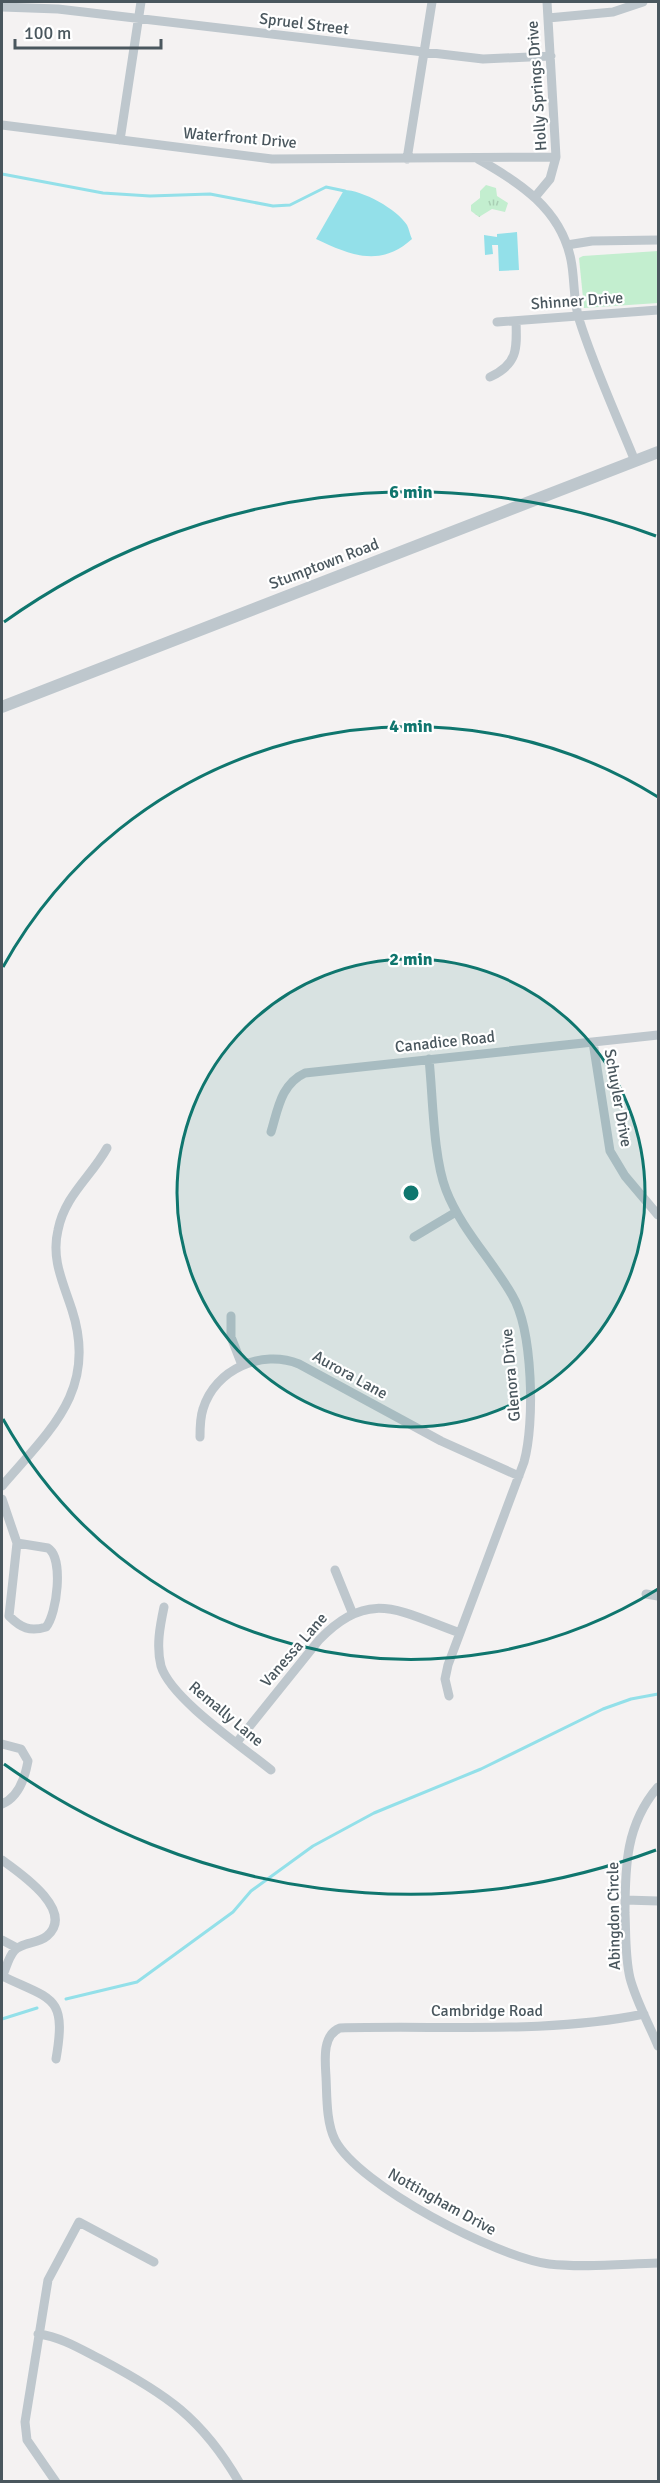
<svg xmlns="http://www.w3.org/2000/svg" width="660" height="2483" viewBox="0 0 660 2483" font-family="Signika,sans-serif">
  <style>
    .green { fill: #c3eecf }
    .park { fill: url(#park-tufts) }
    .water { fill: #93e0e9 }
    .lines { fill: none; stroke-linecap: round; stroke-linejoin: round }
    .stream { stroke: #93e0e9; stroke-width: 3 }
    .minor { stroke: #bec7cd; stroke-width: 9 }
    .tertiary { stroke: #bec7cd; stroke-width: 12 }
    .ring { fill: none; stroke: #0f766e; stroke-width: 3 }
    .labels { text-anchor: middle; dominant-baseline: central; stroke-width: 4.5; stroke-linejoin: round; paint-order: stroke }
    .street-label { font-size: 16px; fill: #4a575e; stroke: #fff }
    .centre { fill: #0f766e; stroke: #fff; stroke-width: 3 }
    .ring-label { font-size: 18px; text-anchor: middle; font-weight: bold; fill: #0f766e; stroke: #fff; stroke-width: 4.5; stroke-linejoin: round; paint-order: stroke }
  </style>
  <defs>
    <pattern id="park-tufts" width="24" height="20" patternUnits="userSpaceOnUse" patternTransform="scale(1.5)"><rect width="24" height="20" fill="#c3eecf"/><path d="M3 7l-1-3M5 7V3M7 7l1-3M15 17l-1-3M17 17v-4M19 17l1-3" fill="none" stroke="#a9ceb4"/></pattern>
  </defs>
  <rect width="100%" height="100%" fill="#f4f2f2"/>
  <path class="green" d="M658 251V303L584 308 579 258 583 256Z"/>
  <path class="park" d="M486 185 496 188 497 196 508 203 505 212 492 209 479 217 471 211V205L480 198V191Z"/>
  <path class="water" d="M344 190C362 190 397 209 407 225 409 229 410 235 412 239 380 268 350 255 316 239Z
    M517 232 519 270 499 271 498 245H492L493 254 485 255 484 235 497 237V234Z"/>
  <g class="lines">
    <path class="stream" d="M2 174 103 193 150 196 210 194 273 206 290 205 326 187 345 191
      M66 1999 137 1982 233 1912 251 1891 313 1846 374 1813 481 1769 603 1709 631 1699 658 1694
      M2 2019 37 2008"/>
    <path class="minor" d="M2 7 58 9 483 59 551 56
      M548 18 613 12 643 2
      M2 125 272 159 556 157
      M120 140 141 2
      M407 159 432 2
      M478 159C519 182 561 209 571 260 575 280 573 300 579 319 594 367 616 414 635 461
      M535 197 550 179 556 157 547 2
      M567 245 592 241 658 240
      M497 322 658 310
      M490 377C518 364 517 349 516 321
      M593 1042 610 1151 625 1176 658 1215
      M429 1059C433 1097 433 1156 446 1190 461 1229 492 1260 512 1295 533 1330 535 1423 524 1462L448 1665 445 1679 449 1696
      M271 1132C278 1109 281 1084 305 1073L658 1035
      M414 1237 456 1212
      M231 1316V1337L242 1365
      M200 1437C200 1428 200 1418 203 1409 215 1369 262 1349 299 1364L441 1441 519 1476
      M2 1486C50 1430 98 1390 72 1310 63 1282 51 1259 58 1230 65 1195 91 1177 107 1148
      M2 1499 17 1543
      M17 1543 48 1548C64 1558 57 1614 46 1627 30 1632 21 1628 9 1616Z
      M335 1570 352 1612
      M646 1594 658 1596
      M164 1607C160 1626 156 1646 161 1666 171 1699 243 1747 271 1770
      M237 1742 319 1640C369 1587 401 1612 460 1633
      M2 1744 21 1749 28 1761C25 1778 19 1797 2 1804
      M658 1787C626 1824 625 1866 625 1913 626 1934 625 1957 630 1978 636 2001 649 2024 658 2046
      M2 1860C20 1873 76 1911 47 1936 38 1944 21 1942 14 1951 8 1958 6 1969 2 1977
      M625 1900 658 1901
      M2 1940 17 1948
      M2 1976C52 2000 67 1995 56 2059
      M644 2014C547 2034 440 2025 340 2028 322 2035 325 2060 326 2077 327 2096 326 2122 335 2140 359 2186 497 2257 549 2264 584 2268 622 2264 658 2263
      M38 2334C62 2337 82 2350 102 2360 166 2394 202 2418 239 2482
      M56 2482 27 2440 25 2422 48 2280 79 2222 154 2262"/>
    <path class="tertiary" d="M2 707 658 452"/>
  </g>
  <circle cx="411" cy="1193" r="234" fill="#0f766e" fill-opacity=".12"/>
  <g class="ring">
    <circle cx="411" cy="1193" r="234"/>
    <path d="M658 1589A467 467 0 0 1 3 1419M3 967A467 467 0 0 1 658 797"/>
    <path d="M656 1850A701 701 0 0 1 4 1764M4 622A701 701 0 0 1 656 536"/>
  </g>
  <g class="labels">
    <g class="street-label">
      <text transform="translate(304 24) rotate(7)">Spruel Street</text>
      <text transform="translate(537 86) rotate(-94)">Holly Springs Drive</text>
      <text transform="translate(240 138) rotate(5)">Waterfront Drive</text>
      <text transform="translate(577 301) rotate(-4)">Shinner Drive</text>
      <text transform="translate(324 564) rotate(-21)">Stumptown Road</text>
      <text transform="translate(445 1042) rotate(-6)">Canadice Road</text>
      <text transform="translate(618 1098) rotate(80)">Schuyler Drive</text>
      <text transform="translate(350 1375) rotate(29)">Aurora Lane</text>
      <text transform="translate(511 1375) rotate(-95)">Glenora Drive</text>
      <text transform="translate(294 1650) rotate(-49)">Vanessa Lane</text>
      <text transform="translate(226 1714) rotate(40)">Remally Lane</text>
      <text transform="translate(614 1916) rotate(-91)">Abingdon Circle</text>
      <text x="487" y="2011">Cambridge Road</text>
      <text transform="translate(442 2202) rotate(29)">Nottingham Drive</text>
    </g>
  </g>
  <circle cx="411" cy="1193" r="9" class="centre"/>
  <g class="ring-label">
    <text x="411" y="498">6 min</text>
    <text x="411" y="732">4 min</text>
    <text x="411" y="965">2 min</text>
  </g>
  <rect width="660" height="2483" fill="none" stroke="#4a575e" stroke-width="6"/>
  <path d="M15 39v9h146v-9" fill="none" stroke="#4a575e" stroke-width="3"/>
  <text x="24" y="39" font-size="18" fill="#4a575e" stroke="#ffffff" stroke-width="4.5" paint-order="stroke">100 m</text>
</svg>
